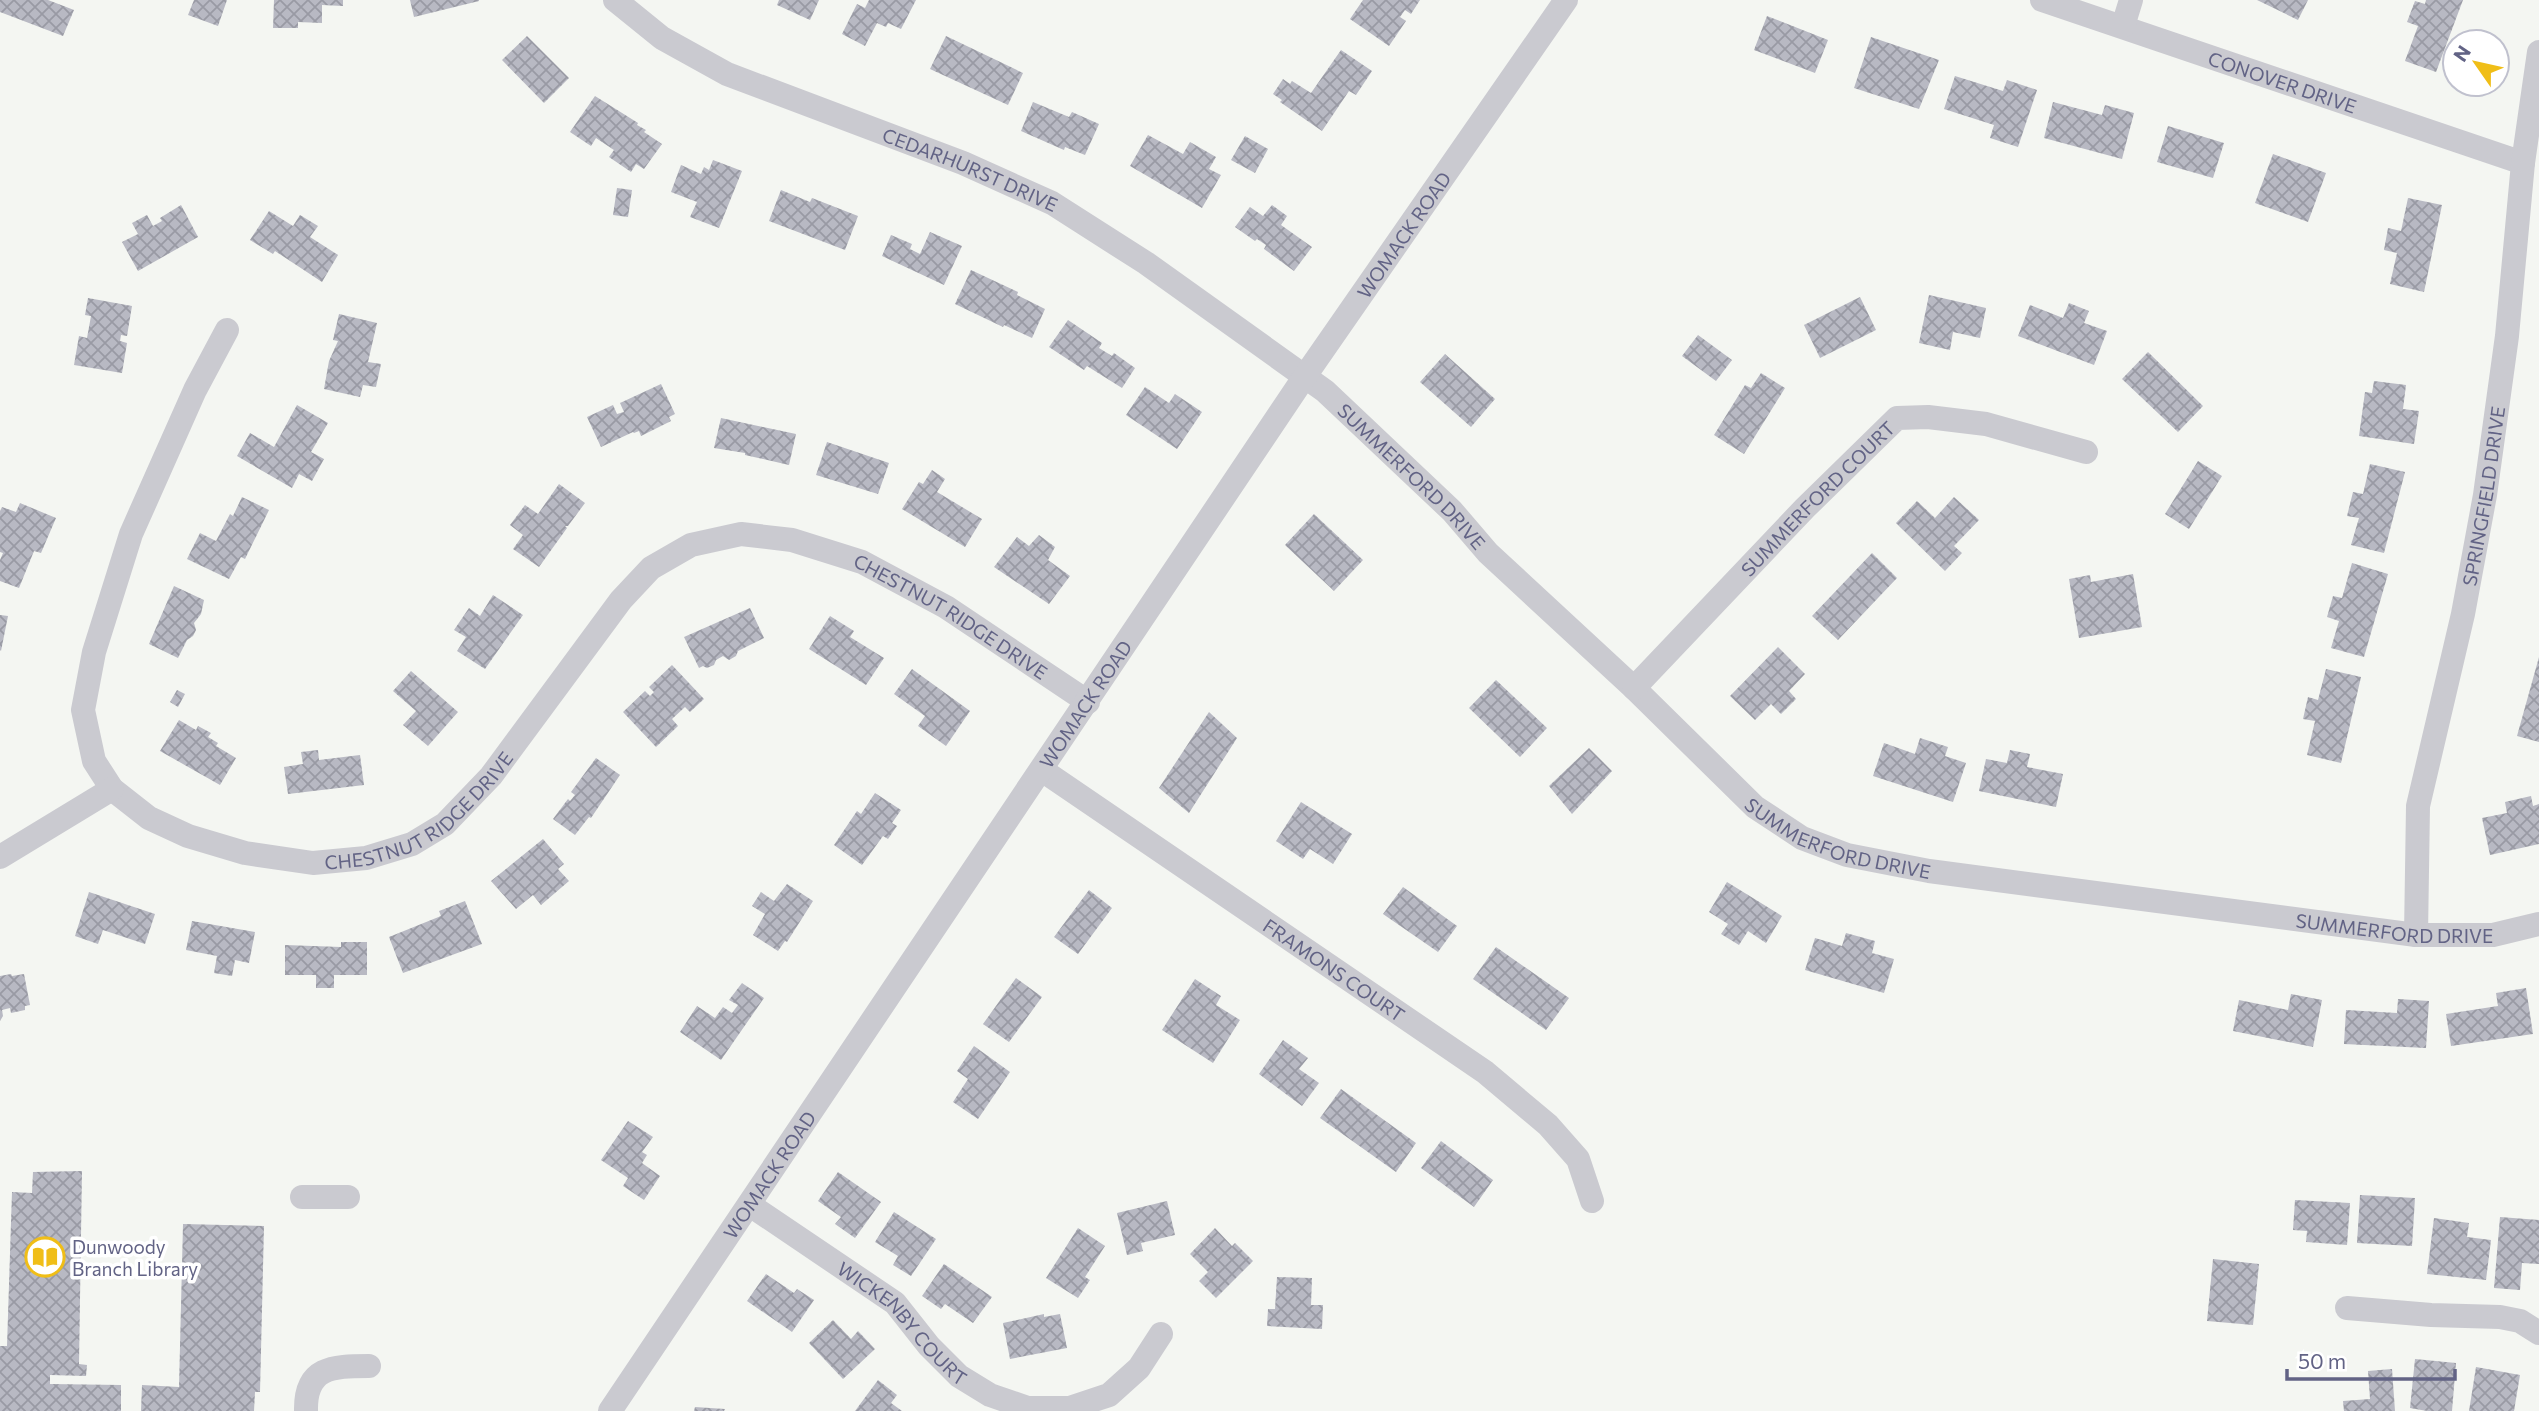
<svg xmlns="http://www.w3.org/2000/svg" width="2539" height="1411" viewBox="0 0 2539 1411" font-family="Commissioner,sans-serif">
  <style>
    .building { fill: url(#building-cross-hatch) }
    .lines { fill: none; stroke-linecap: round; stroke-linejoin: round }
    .minor { stroke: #cacad0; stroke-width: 24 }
    .labels { text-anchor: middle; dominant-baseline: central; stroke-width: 7; stroke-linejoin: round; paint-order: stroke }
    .street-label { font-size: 19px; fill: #626385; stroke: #fff }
    .poi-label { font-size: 19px; fill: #626385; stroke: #fff; text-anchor: start }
  </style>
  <defs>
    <pattern id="building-cross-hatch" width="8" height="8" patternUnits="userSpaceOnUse" patternTransform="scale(1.75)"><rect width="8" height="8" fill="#b8b9c3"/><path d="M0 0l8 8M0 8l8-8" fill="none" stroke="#999aa4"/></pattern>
  </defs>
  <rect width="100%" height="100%" fill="#f4f6f2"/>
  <path class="building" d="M0 0H48L74 10 63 36 0 12Z
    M194 0H227L218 26 188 15Z
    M274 0H343V6L322 5V23L298 22V28H273Z
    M410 0H479V1L414 17Z
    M779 0H819L810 20 777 5Z
    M869 0H916L901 29 888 23 886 27 877 23 865 46 842 34 857 4 865 8Z
    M1363 0H1420L1411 14 1405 10 1400 17 1406 21 1389 46 1350 19Z
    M2257 0H2308L2298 20Z
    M2426 0H2463L2436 72 2405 61 2418 26 2407 22 2415 1 2425 4Z
    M1767 16 1828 40 1815 73 1754 50Z
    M527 36 569 78 544 103 502 60Z
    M946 36 1023 73 1008 105 930 69Z
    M1871 37 1939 60 1919 109 1854 88Z
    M1341 50 1372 71 1356 95 1349 91 1322 131 1280 102 1282 100 1273 94 1283 79 1290 84 1292 81 1311 93Z
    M1955 76 2003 91 2007 80 2037 90 2018 147 1990 138 1994 125 1944 109Z
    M595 96 638 123 637 125 646 130 644 132 662 144 644 169 636 164 631 172 609 157 614 150 596 138 591 146 570 132Z
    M1033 102 1069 117 1072 112 1099 124 1085 155 1065 147 1064 150 1021 131Z
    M2053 102 2102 115 2105 105 2134 113 2122 159 2044 138Z
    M2168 126 2224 143 2213 178 2157 162Z
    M1148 135 1183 154 1190 142 1216 157 1209 169 1221 175 1202 208 1130 166Z
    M1245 136 1268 149 1255 173 1231 160Z
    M2273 154 2326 173 2308 222 2255 203Z
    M713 160 742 171 719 228 690 217 697 202 671 192 681 165 701 174 704 167 709 170Z
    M617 188 632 190 628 217 613 215Z
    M781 190 810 202 812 198 858 216 845 250 769 221Z
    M2408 198 2442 205 2424 292 2390 284 2397 253 2384 250 2388 228 2401 231Z
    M181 205 198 237 138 271 122 242 138 234 132 223 147 215 153 226 162 221 160 218Z
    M1272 205 1287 216 1281 225 1312 247 1294 271 1264 249 1266 245 1257 239 1255 241 1235 227 1250 207 1263 216Z
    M269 211 293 226 300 215 318 226 310 237 338 255 322 282 275 251 273 254 250 240Z
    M930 232 962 246 944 285 882 256 891 235 912 244 910 249 920 254Z
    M971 270 1018 292 1017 295 1045 309 1032 338 1004 325 1003 327 955 304Z
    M1929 295 1986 308 1980 338 1953 332 1950 350 1919 343Z
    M1860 297 1876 330 1820 358 1804 325Z
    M88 298 132 306 127 336 121 335 120 341 127 343 122 373 74 365 79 336 87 338 91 316 85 315Z
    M2069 303 2089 311 2084 323 2107 331 2094 365 2018 336 2030 305 2063 318Z
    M339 314 377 323 368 362 381 364 376 387 363 385 360 397 324 389 329 361 338 341 333 340Z
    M1068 320 1102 343 1099 348 1112 356 1114 353 1135 368 1122 388 1087 366 1084 370 1049 347Z
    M1698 335 1732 360 1716 381 1682 356Z
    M2148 352 2203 406 2178 432 2122 379Z
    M1445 354 1495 399 1471 427 1420 382Z
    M1761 373 1785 388 1744 454 1714 435 1745 385 1751 388Z
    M2374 381 2406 385 2403 409 2419 411 2414 444 2359 436 2365 392 2372 393Z
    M661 384 675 414 669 417 671 421 641 436 639 431 634 433 633 432 601 447 587 417 613 405 617 414 624 412 620 403Z
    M1145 387 1169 403 1175 394 1202 412 1177 449 1126 415Z
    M297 405 328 423 311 452 324 459 312 481 299 474 292 488 237 456 250 433 274 447Z
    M721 418 796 434 789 465 745 455V453L714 448Z
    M827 442 889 463 878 494 816 475Z
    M2198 461 2222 476 2189 529 2165 514Z
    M2370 464 2405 472 2384 553 2351 545 2359 518 2347 516 2353 492 2363 494Z
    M932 470 945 479 937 492 982 519 965 547 902 509 919 482 923 484Z
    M559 484 585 503 568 526H565L567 528 539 567 513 549 523 535 510 525 525 505 538 514Z
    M242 497 269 510 245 559 241 557 229 579 187 559 200 533 216 541 230 514 233 516Z
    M1954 497 1979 520 1954 546 1962 553 1945 571 1896 523 1917 501 1935 518Z
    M20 503 56 518 41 553 34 551 19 588 0 581V560L3 553 0 552V511L2 507 16 512Z
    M1314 514 1363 560 1334 591 1285 545Z
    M1039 535 1055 547 1048 560 1070 576 1049 604 994 567 1017 537 1029 546Z
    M1872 553 1897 578 1838 640 1812 616Z
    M2352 563 2388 574 2364 657 2331 648 2339 621 2327 617 2333 596 2342 598Z
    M2133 574 2142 627 2079 638 2069 579 2090 575 2091 582Z
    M174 586 204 600 201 614 194 623 196 630 193 636 187 640 178 658 149 644Z
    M493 595 523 615 485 669 457 651 466 637 454 630 469 608 480 616Z
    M750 608 764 638 738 651 736 656 729 660 723 656 716 660 714 665 707 668 703 666 699 668 684 637Z
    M0 615 8 616 1 651 0 650Z
    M830 616 854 631 850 637 884 658 866 685 809 649Z
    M1778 647 1805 674 1789 691 1796 699 1781 714 1771 704 1755 720 1730 696Z
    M2539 657V742L2517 736Z
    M672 665 704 699 690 712 685 707 672 719 678 726 656 747 623 712 645 691 650 696 654 692 649 687Z
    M912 669 970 711 946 746 918 726 925 716 894 694Z
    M2326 669 2361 677 2341 763 2307 755 2315 721 2303 719 2308 697 2318 700Z
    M411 671 458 712 428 746 403 725 416 711 393 691Z
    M1496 680 1547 728 1520 757 1469 708Z
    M177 690 185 694 178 707 170 702Z
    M1209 712 1237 738 1189 813 1159 788Z
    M179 720 196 730 198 726 211 733 208 737 218 743 216 746 236 758 220 785 160 751Z
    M1920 738 1948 747 1945 756 1966 763 1953 802 1873 776 1884 743 1915 754Z
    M1589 748 1612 771 1572 814 1549 786Z
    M318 750 319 760 360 755 364 785 288 794 284 767 303 764 301 752Z
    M2010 750 2030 754 2027 767 2063 774 2056 807 1979 791 1986 759 2007 763Z
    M596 758 620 775 591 818 589 817 575 835 553 819 568 799 570 801 575 795 571 792Z
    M875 793 901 810 892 823 897 826 888 839 883 836 862 865 834 845 857 811 861 814Z
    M2531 796 2533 806 2539 804V844L2490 855 2482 818 2507 813 2505 802Z
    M1301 802 1352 834 1333 864 1310 849 1303 859 1276 841Z
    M543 839 564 864 558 869 569 881 541 905 533 895 516 909 491 881Z
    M1727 882 1782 916 1766 943 1748 931 1739 945 1721 934 1728 924 1709 912Z
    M787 884 813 901 787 942 785 941 778 951 753 935 765 914 752 906 761 892 774 901Z
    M1403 887 1457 926 1438 952 1383 914Z
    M1089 890 1112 908 1078 954 1054 937Z
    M89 892 155 914 145 944 103 930 98 944 75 936Z
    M465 901 482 944 403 973 389 937 441 916 439 911Z
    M192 921 255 932 249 963 235 960 232 976 214 973 217 956 186 950Z
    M1846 933 1875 941 1872 953 1894 959 1884 993 1805 970 1815 938 1842 946Z
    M341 942H367V975H334V988H316V975H285V945L341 947Z
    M1496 947 1569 998 1546 1030 1473 979Z
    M11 974 12 976 24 974 30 1005 25 1006V1010L11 1013 10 1008 2 1010 3 1016 0 1021V976Z
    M1016 978 1042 997 1009 1042 983 1024Z
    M1195 979 1221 996 1216 1005 1240 1020 1213 1063 1162 1030Z
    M742 983 764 998 721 1060 680 1032 697 1006 715 1018 723 1007 732 1013 738 1005 729 1000Z
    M2526 988 2533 1034 2451 1046 2446 1014 2498 1006 2496 993Z
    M2291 994 2322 1000 2313 1047 2233 1031 2239 1000 2288 1010Z
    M2398 999 2429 1001 2426 1048 2344 1044 2346 1010 2397 1013Z
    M1283 1040 1308 1058 1299 1069 1319 1083 1302 1106 1259 1074Z
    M974 1046 1010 1072 978 1119 953 1102 968 1079 957 1071Z
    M1341 1089 1416 1143 1396 1172 1320 1118Z
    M628 1121 653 1137 642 1152 647 1155 642 1163 660 1176 644 1200 623 1186 628 1178 601 1160Z
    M1441 1141 1493 1180 1474 1207 1421 1168Z
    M82 1171 79 1364 87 1365 86 1376 50 1375V1384L121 1385V1411H0V1346H7L12 1192 32 1193 33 1172Z
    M838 1172 881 1202 855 1238 835 1224 841 1217 818 1201Z
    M2360 1195 2415 1198 2412 1246 2357 1243Z
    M2295 1200 2350 1203 2347 1245 2306 1242 2307 1231 2293 1230Z
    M1167 1201 1175 1235 1141 1243 1143 1251 1127 1255 1117 1213Z
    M894 1212 936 1239 911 1276 893 1265 898 1256 875 1242Z
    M2500 1217 2539 1220V1264L2522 1263 2520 1290 2494 1288Z
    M2434 1218 2469 1223 2467 1237 2491 1240 2486 1280 2427 1274Z
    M183 1224 264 1226 260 1392H255L254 1411H141L142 1385 179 1387Z
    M1078 1228 1105 1246 1085 1277 1090 1280 1078 1298 1046 1278Z
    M1215 1228 1232 1246 1235 1243 1253 1261 1216 1298 1199 1281 1208 1272 1190 1254Z
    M2213 1259 2259 1264 2253 1325 2207 1321Z
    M944 1264 992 1297 973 1323 945 1304 941 1309 922 1296Z
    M766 1274 794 1293 797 1289 814 1300 792 1332 747 1301Z
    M1277 1277 1312 1278 1311 1305H1323L1322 1329 1267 1326 1268 1309H1275Z
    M1044 1314V1317L1060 1314 1067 1348 1010 1359 1003 1323Z
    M833 1320 851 1339 858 1331 875 1349 843 1379 809 1343Z
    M2415 1359 2456 1363 2452 1411H2427L2410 1408Z
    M2476 1367 2520 1375 2514 1411H2469Z
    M2392 1369 2395 1411H2344L2343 1401 2370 1399 2368 1371Z
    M878 1380 897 1395 891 1403 902 1411H855Z
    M695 1407 725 1409 724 1411H694Z"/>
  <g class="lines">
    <g class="minor">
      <path id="s1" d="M615 0 662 38 727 74 963 163 1052 203 1146 263 1325 391 1452 511 1488 553 1634 688 1755 807 1802 838 1847 855 1929 871 2416 935H2493L2539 924"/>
      <path id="s2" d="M2042 0 2523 163"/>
      <path d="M2123 26 2131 0"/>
      <path id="s3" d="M227 330 195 390 131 534 94 652 83 710 94 761 112 789 149 818 188 836 245 853 313 863 366 858 412 844 445 824 491 776 621 600 651 568 691 545 741 534 792 540 862 562 946 607 1088 702"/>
      <path id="s4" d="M1634 688 1805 508 1897 418 1928 417 1986 424 2086 452"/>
      <path id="s5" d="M1042 770 1485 1072 1548 1125 1578 1159 1592 1201"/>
      <path d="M0 857 112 789"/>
      <path id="s6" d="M2416 935 2418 806 2463 614 2485 495 2507 336 2523 163 2539 52"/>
      <path d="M302 1197H348"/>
      <path id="s7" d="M750 1205 895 1303 929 1346 959 1376 990 1395 1028 1408H1070L1109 1395 1139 1368 1161 1334"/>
      <path d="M2347 1308 2431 1315 2500 1317 2520 1321 2539 1333"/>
      <path d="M306 1411C305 1367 332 1366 369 1366"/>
      <path id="s8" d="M610 1411 1305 376 1566 0"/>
    </g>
  </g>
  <defs>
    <g id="library-ring" transform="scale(2.0125)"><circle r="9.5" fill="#fff" stroke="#f0be17" stroke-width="1.5"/><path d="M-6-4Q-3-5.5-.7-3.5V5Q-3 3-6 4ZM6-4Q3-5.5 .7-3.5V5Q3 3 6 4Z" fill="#f0be17"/></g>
  </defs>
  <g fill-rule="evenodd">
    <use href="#library-ring" x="45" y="1257"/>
  </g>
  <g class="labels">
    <g class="street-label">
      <text stroke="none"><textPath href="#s2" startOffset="254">CONOVER DRIVE</textPath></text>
      <text stroke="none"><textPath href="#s1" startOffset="396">CEDARHURST DRIVE</textPath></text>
      <text stroke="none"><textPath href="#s8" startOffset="1419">WOMACK ROAD</textPath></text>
      <text stroke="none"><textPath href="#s1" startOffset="938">SUMMERFORD DRIVE</textPath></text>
      <text stroke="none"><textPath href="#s6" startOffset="446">SPRINGFIELD DRIVE</textPath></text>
      <text stroke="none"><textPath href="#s4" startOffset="264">SUMMERFORD COURT</textPath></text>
      <text stroke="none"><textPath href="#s3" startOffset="1507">CHESTNUT RIDGE DRIVE</textPath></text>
      <text stroke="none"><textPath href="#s8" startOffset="852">WOMACK ROAD</textPath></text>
      <text stroke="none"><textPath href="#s3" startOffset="835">CHESTNUT RIDGE DRIVE</textPath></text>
      <text stroke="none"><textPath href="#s1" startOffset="1505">SUMMERFORD DRIVE</textPath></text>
      <text stroke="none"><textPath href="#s1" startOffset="2072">SUMMERFORD DRIVE</textPath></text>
      <text stroke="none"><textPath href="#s5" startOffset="354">FRAMONS COURT</textPath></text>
      <text stroke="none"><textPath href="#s8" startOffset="285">WOMACK ROAD</textPath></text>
      <text stroke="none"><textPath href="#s7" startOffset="194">WICKENBY COURT</textPath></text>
    </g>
    <g class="poi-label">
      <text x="72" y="1246">Dunwoody<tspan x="72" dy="22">Branch Library</tspan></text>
    </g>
  </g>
  <g transform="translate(2476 63) rotate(304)"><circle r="33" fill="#ffffff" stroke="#c0c1ce" stroke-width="2"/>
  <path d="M0-5L12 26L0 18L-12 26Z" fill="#f0be17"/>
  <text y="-10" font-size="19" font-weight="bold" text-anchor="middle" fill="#626385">N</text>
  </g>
  <path d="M2287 1369v10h168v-10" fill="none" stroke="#626385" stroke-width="3.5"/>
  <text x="2298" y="1369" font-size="21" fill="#626385" stroke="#ffffff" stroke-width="5" paint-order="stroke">50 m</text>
</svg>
